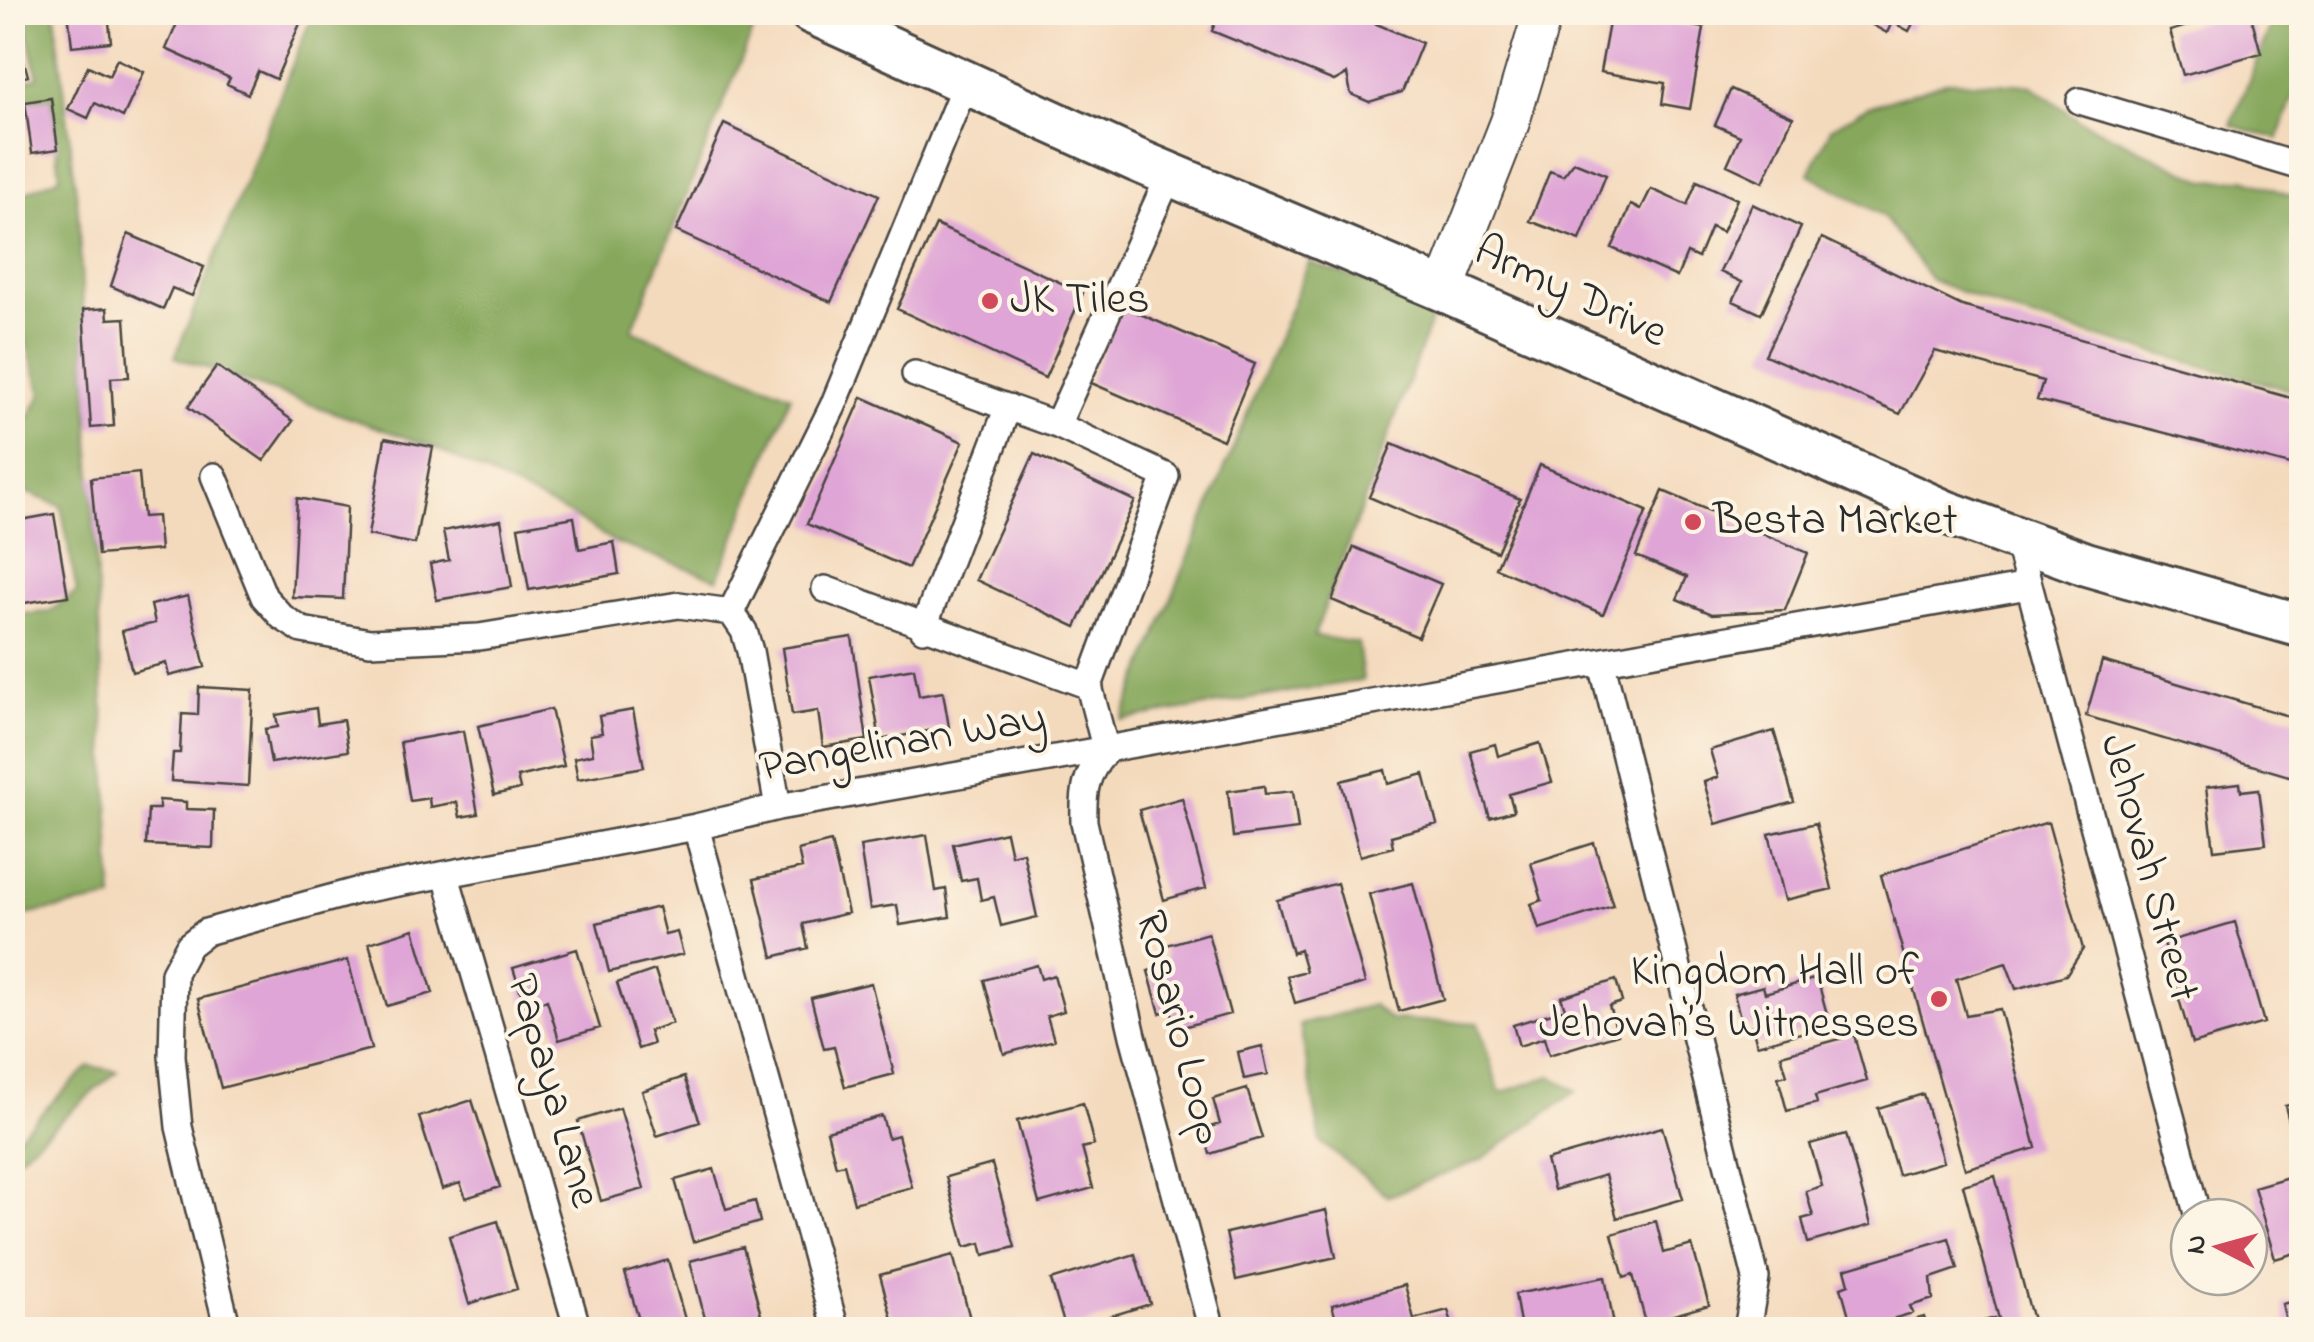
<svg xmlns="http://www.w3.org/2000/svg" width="2314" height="1342" viewBox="0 0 2314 1342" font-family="'Indie Flower',sans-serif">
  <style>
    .forest { fill: #86a75c; stroke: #586944; stroke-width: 2.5 }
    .building { fill: #dfa5d6 }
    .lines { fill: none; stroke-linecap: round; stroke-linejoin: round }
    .street-casing { stroke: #494541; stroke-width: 30 }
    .secondary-casing { stroke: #494541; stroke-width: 42 }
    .primary-casing { stroke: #494541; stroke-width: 48 }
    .street { stroke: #fff; stroke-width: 25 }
    .secondary { stroke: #fff; stroke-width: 38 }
    .primary { stroke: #fff; stroke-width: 42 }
    .poi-dot { fill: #d1495b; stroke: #fcf5e5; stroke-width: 4 }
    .labels { text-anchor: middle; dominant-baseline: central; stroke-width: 8; stroke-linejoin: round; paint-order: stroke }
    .street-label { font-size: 45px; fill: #2b2b2b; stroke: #fcf5e5 }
    .poi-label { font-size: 45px; fill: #2b2b2b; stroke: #fcf5e5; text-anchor: start }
  </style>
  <rect width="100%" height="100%" fill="#fcf5e5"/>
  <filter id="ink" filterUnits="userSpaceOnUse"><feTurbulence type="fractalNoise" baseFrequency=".01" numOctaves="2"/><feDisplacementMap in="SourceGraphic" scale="20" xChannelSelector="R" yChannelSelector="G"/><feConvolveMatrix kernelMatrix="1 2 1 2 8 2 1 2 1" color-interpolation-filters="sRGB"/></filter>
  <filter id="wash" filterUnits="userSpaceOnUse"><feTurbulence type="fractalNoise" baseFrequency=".0048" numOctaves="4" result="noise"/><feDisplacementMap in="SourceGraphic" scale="40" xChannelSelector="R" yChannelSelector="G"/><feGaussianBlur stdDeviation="2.25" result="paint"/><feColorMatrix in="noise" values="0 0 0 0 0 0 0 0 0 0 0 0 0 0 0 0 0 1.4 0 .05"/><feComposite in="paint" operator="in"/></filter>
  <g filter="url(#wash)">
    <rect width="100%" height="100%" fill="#f4dabd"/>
    <path class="forest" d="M23 13H55L78 209 113 899 13 917V615L49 612 77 592 61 506 13 487V441L42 395 13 300V198L60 177 51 99 13 104V85L38 77Z
      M313 13H760L632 330 791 395 718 579 614 542 574 517 433 447 175 357Z
      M2276 13H2301V75L2278 139 2231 125Z
      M1949 81 2031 85 2079 120 2205 181 2245 179 2301 199V393L2022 316 1931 280 1883 216 1809 174 1831 128 1868 107Z
      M1309 262 1436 307 1314 636 1358 643 1363 680 1122 720Z
      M1373 1005 1390 1020 1478 1023 1500 1093 1551 1076 1576 1091 1481 1160 1388 1196 1321 1142 1300 1025Z
      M89 1066 117 1071 13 1162V1141Z"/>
    <g id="blocks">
      <path class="building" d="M68 12H108L111 42 72 46Z
        M182 12H305L276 79 258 71 248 94 227 84 230 78 166 49Z
        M1219 12H1348L1422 43 1402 92 1369 102 1351 94 1347 74 1334 81 1212 31Z
        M1611 12 1704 28 1690 109 1662 104 1665 83 1600 72Z
        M1867 12H1919L1909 31 1892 22 1887 33 1869 23 1873 15Z
        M2233 12H2250L2261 53 2183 75 2170 31Z
        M12 17 28 76 12 80Z
        M117 59 144 72 123 117 95 103 88 118 68 109 88 66 109 76Z
        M1731 89 1793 117 1763 182 1727 165 1740 136 1715 125Z
        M51 98 58 149 32 153 25 102Z
        M724 124 879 195 831 302 676 231Z
        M12 134 19 159 12 160Z
        M1574 162 1606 175 1580 240 1530 221 1550 171 1563 176Z
        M1697 181 1737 199 1722 232 1711 227 1698 258 1687 253 1677 277 1612 248 1631 205 1641 209 1651 189 1687 205Z
        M1752 204 1801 227 1761 314 1733 301 1742 282 1720 272Z
        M936 225 1083 293 1045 378 897 309Z
        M128 234 204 267 192 296 172 288 163 309 111 286Z
        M1822 238 1962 306 2302 401V468L2037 400 2043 381 1935 351 1900 414 1765 355Z
        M1122 306 1255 364 1223 440 1089 382Z
        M107 308 108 319 125 318 129 377 111 378 114 426 91 428 83 310Z
        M217 366 293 421 264 461 188 407Z
        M862 397 963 442 908 568 807 524Z
        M385 438 433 447 415 544 368 535Z
        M1392 444 1520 499 1497 552 1369 497Z
        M1034 454 1135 501 1076 627 976 580Z
        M1540 465 1647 511 1603 614 1496 568Z
        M139 473 143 517 157 516 160 550 98 555 91 478Z
        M1663 491 1808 553 1785 610 1712 614 1677 599 1687 577 1636 556Z
        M12 497H17L21 520 54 514 68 596 12 605Z
        M297 498 347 507 343 599 292 597Z
        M574 517 579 549 614 542 619 574 529 590 518 527Z
        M501 520 512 587 437 600 430 564 449 560 443 531Z
        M1354 547 1441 584 1418 637 1332 600Z
        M188 596 205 667 169 676 166 663 132 672 122 631 155 623 151 605Z
        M852 637 867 740 823 747 818 711 792 715 782 648Z
        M2102 661 2302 720 2299 779 2086 716Z
        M914 668 919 696 943 692 949 727 880 740 869 676Z
        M199 687 253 690 248 786 171 781 173 753H180L182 714 198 715Z
        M316 708 318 724 343 720 348 751 271 763 265 729 278 727 276 715Z
        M551 709 564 766 517 777 520 789 494 795 478 726Z
        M633 710 644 767 578 779 574 758 593 754 590 735 602 733 599 716Z
        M463 731 478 814 460 817 457 802 430 807 429 798 410 801 400 742Z
        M1774 731 1794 802 1716 824 1704 782 1718 777 1710 750Z
        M1540 743 1552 782 1509 794 1514 811 1490 818 1470 751 1495 744 1498 756Z
        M1385 770 1388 784 1424 774 1437 824 1391 836 1393 847 1360 856 1341 781Z
        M2240 783 2241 791 2259 789 2266 844 2214 850 2206 787Z
        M1264 786 1265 794 1293 791 1298 829 1233 837 1228 791Z
        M1182 798 1206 888 1164 900 1139 810Z
        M159 800 186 802V809L214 810 213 848 146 845 148 809H159Z
        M2048 822 2083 949 2066 975 2016 989 2006 963 1956 979 1966 1015 2000 1009 2036 1148 1965 1169 1881 875Z
        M1816 823 1832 889 1785 900 1769 834Z
        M1006 832 1011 855 1023 852 1037 917 1001 926 994 897 981 900 977 878 961 881 953 844Z
        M927 835 936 891 946 889 950 917 900 925 897 905 870 909 860 846Z
        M831 842 848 913 803 924 808 948 773 957 754 879 802 868 798 850Z
        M1594 843 1613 906 1539 929 1531 904 1542 900 1531 863Z
        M1337 883 1365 983 1295 1003 1287 976 1306 971 1300 950 1292 953 1277 900Z
        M1413 883 1443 999 1399 1011 1369 894Z
        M658 907 665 935 677 932 683 954 609 972 597 923Z
        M2235 922 2264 1023 2192 1044 2163 943Z
        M414 929 433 993 387 1006 369 943Z
        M1208 933 1230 1014 1176 1029 1171 1009 1160 1013 1148 971 1168 965 1163 946Z
        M577 949 600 1028 559 1040 547 1000 525 1006 513 968Z
        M348 960 371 1049 221 1088 198 999Z
        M1037 965 1041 979 1054 975 1064 1011 1047 1016 1054 1040 1004 1054 984 980Z
        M655 970 672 1023 649 1031 653 1044 638 1049 617 983Z
        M1817 978 1830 1025 1757 1045 1752 1026 1743 1028 1734 994 1763 986 1765 993Z
        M1616 980 1622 1002 1609 1006 1618 1034 1549 1055 1544 1038 1519 1046 1513 1025 1565 1009 1561 997Z
        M871 983 894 1074 845 1087 834 1047 824 1049 811 998Z
        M1854 1035 1867 1081 1815 1096 1817 1103 1787 1111 1778 1077 1787 1075 1781 1055Z
        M1262 1046 1268 1074 1244 1079 1238 1052Z
        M684 1077 700 1122 657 1136 642 1091Z
        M1247 1089 1262 1138 1210 1154 1203 1129 1220 1124 1213 1099Z
        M1923 1094 1943 1162 1898 1175 1878 1108Z
        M472 1100 500 1187 466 1198 460 1183 442 1189 419 1117Z
        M2302 1102V1147L2296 1148 2285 1106Z
        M1083 1103 1094 1145 1082 1148 1093 1188 1039 1203 1017 1121Z
        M620 1108 644 1189 601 1201 578 1121Z
        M882 1116 888 1138 898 1135 912 1187 854 1203 844 1164 836 1166 827 1131Z
        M1662 1127 1683 1199 1617 1218 1605 1175 1554 1190 1546 1160Z
        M1846 1134 1871 1225 1808 1243 1802 1219 1813 1216 1806 1191 1822 1186 1810 1144Z
        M992 1164 1015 1247 984 1255 981 1243 965 1247 946 1177Z
        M714 1169 726 1209 755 1201 760 1222 693 1242 675 1180Z
        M2302 1173V1251L2275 1259 2254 1187Z
        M1995 1176 2029 1306 2036 1330H2002L1963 1185Z
        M1326 1210 1336 1257 1236 1280 1226 1233Z
        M498 1221 517 1289 469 1304 449 1236Z
        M1656 1221 1664 1253 1692 1245 1709 1305 1646 1323 1633 1275 1624 1278 1612 1234Z
        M1949 1238 1958 1269 1931 1278 1933 1299 1910 1306 1913 1313 1895 1318 1897 1325 1924 1317 1928 1330H1853L1841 1287 1849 1284 1845 1269Z
        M743 1247 765 1330H708L690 1261Z
        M1135 1254 1150 1304 1066 1330 1051 1280Z
        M953 1255 973 1330H895L880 1275Z
        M668 1260 688 1330H642L625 1273Z
        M1605 1277 1615 1330H1521L1515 1294Z
        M1405 1285 1414 1319 1448 1310 1454 1330H1339L1332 1305Z
        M2302 1299V1330H2288L2282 1304Z
        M1995 1318 1998 1330H1957V1328Z"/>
    </g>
  </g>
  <g filter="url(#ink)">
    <use href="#blocks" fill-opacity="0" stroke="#494541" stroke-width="2.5"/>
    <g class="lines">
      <g class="street-casing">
        <path id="street" d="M2080 101 2302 167
          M915 374 1057 425 1166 476 1089 686 1106 751C1085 774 1083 791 1084 822L1133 1036 1212 1330
          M1057 425 1170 174
          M214 476 264 597 282 617 302 630 370 642 479 637 679 605 731 612 744 631 750 651 778 807
          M2017 540 2198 1217
          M825 589 1089 686
          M731 612 833 406 966 82
          M923 629 1008 407
          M1602 664 1756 1278 1747 1330
          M696 827 836 1330
          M446 876 578 1330
          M228 1330 179 1127 172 1056 174 973 189 945 206 932 356 891 696 827 778 807 2028 586"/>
      </g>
      <g class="secondary-casing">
        <path id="secondary" d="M1444 290 1510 122 1543 12"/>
      </g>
      <g class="primary-casing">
        <path id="primary" d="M811 12 1136 160 1444 290 1945 512 2086 564 2302 626"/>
      </g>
      <use href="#street" class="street"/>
      <use href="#secondary" class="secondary"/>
      <use href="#primary" class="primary"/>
    </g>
  </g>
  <g class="poi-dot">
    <circle cx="990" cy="301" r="10"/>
    <circle cx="1693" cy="522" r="10"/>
    <circle cx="1939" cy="999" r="10"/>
  </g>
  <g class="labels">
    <g class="street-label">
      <text transform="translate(1570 293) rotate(25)">Army Drive</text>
      <text transform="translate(903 744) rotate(-10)">Pangelinan Way</text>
      <text transform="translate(2148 868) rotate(75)">Jehovah Street</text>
      <text transform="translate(1178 1028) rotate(75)">Rosario Loop</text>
      <text transform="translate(552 1091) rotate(74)">Papaya Lane</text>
    </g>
    <g class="poi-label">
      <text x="1010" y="301">JK Tiles</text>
      <text x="1713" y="522">Besta Market</text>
      <text x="1919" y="973" text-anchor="end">Kingdom Hall of<tspan x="1919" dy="52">Jehovah’s Witnesses</tspan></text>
    </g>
  </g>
  <rect width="2314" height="1342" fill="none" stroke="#fcf5e5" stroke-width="50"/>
  <g transform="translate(2219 1247) rotate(276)"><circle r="48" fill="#fcf5e5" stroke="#a8a49b" stroke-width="2.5"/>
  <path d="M0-8L18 38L0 25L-18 38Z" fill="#d1495b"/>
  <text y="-15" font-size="28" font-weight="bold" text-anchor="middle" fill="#2b2b2b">N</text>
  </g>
</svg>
